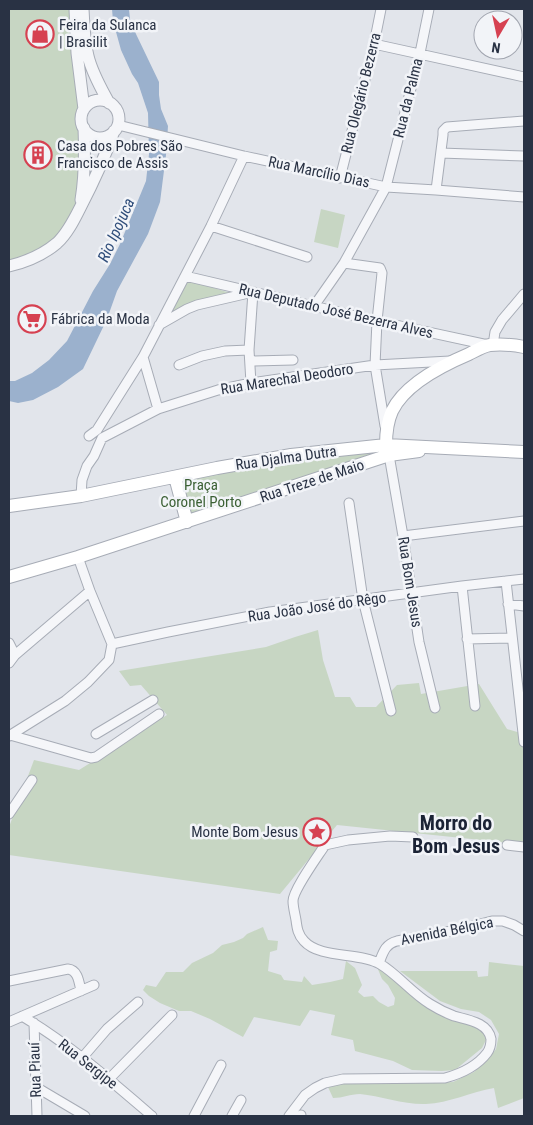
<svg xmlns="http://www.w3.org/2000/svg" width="533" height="1125" viewBox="0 0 533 1125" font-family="'Roboto Condensed',sans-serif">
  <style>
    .green { fill: #c7d6c3 }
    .water { fill: #9bb1cd }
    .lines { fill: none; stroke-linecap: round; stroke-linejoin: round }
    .minor-casing { stroke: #a7acb6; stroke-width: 11 }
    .tertiary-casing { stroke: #a7acb6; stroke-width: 13 }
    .secondary-casing { stroke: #a7acb6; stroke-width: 14 }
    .minor { stroke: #f5f6f9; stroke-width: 9 }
    .tertiary { stroke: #f5f6f9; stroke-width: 11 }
    .secondary { stroke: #fff; stroke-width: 12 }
    .labels { text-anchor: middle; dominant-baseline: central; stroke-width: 5; stroke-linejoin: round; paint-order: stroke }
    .poi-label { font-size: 15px; fill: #293244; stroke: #f2f4f8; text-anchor: start }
    .street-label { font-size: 15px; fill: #293244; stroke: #f2f4f8 }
    .park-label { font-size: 15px; fill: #3c6135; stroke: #f2f4f8 }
    .water-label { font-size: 16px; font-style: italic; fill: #304e7b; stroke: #f2f4f8 }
    .district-label { font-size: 20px; font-weight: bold; fill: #1b2335; stroke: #f2f4f8 }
  </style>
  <rect width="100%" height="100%" fill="#e2e5eb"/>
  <path class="green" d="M9 9H74C76 61 82 114 80 166 79 181 79 198 73 211 69 220 61 234 54 240 42 250 24 257 9 260Z
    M321 209 345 215 338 248 314 242Z
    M187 280 237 295 165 319Z
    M375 448 377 454 184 520 173 480Z
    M318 630 323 660 335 697H350L356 707H376L397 685 419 683 421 694 479 684 507 729 524 734V841L519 844 337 825 280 894 9 855V827L34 760 79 770 167 715 141 685 130 686 119 671 266 647 295 637Z
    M263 927 268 940 278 941 277 950 270 952 268 971 281 975 284 980 302 982 304 976 312 985 330 982 343 979 346 961 355 968 362 985 358 992 364 997 373 996 379 1002 388 1007 394 1005 395 998 388 985 382 979 377 967 426 1006 445 1017 479 1028 485 1035 486 1040 482 1048 455 1070 442 1071 412 1070 393 1061 355 1051 353 1040 331 1035 335 1015 310 1010 300 1026 254 1017 243 1037 210 1019 191 1011H179L160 1003 149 996 143 990 146 985 156 987 166 972H183L192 963 213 953 222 945 234 942 243 938 247 934Z
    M489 962 524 966V1098L498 1108 494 1088C471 1092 449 1103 426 1104 406 1105 380 1096 360 1094 350 1094 343 1098 333 1098L328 1087 334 1084 351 1081 437 1083 453 1082 474 1072 489 1058 496 1049 499 1034 491 1020 479 1012 461 1009 440 1001 400 971H477L478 977 488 976Z"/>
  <path class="water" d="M112 9H129L130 19 136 34 159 82V95L161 109 168 126 166 155 160 202 148 234 117 291 107 319 83 369 58 387 33 400 18 403 9 401V381H15L32 373 49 360 67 341 93 291 110 264 120 244 146 181 149 154 148 113 138 83 132 74 121 50 113 21Z"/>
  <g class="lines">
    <g class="minor-casing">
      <path id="minor" d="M374 44 524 77
        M118 125 244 156 386 187 436 190 524 197
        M441 153 524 156
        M340 178 374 44 381 9
        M436 190 443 135V131L447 127 524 121
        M211 226 307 257
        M344 263 380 268 382 273 377 321 375 365 385 426
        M185 276 377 321 488 345
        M314 306 344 263 386 187 420 53 429 9
        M159 325 187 309 197 305 253 292 249 350 251 383
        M493 345 495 332 502 320 524 294
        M143 357 158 409
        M250 361 293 360
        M179 365 202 356 225 351 249 350
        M89 436 97 430 143 357 211 226 244 156
        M389 455 403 536 419 642 435 708
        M81 496 82 480 87 466 94 456 102 438 158 409 218 390 251 383 375 365 450 361
        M349 503 363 600 391 711
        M403 536 524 521
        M78 557 90 591 112 644
        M506 581 524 742
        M462 586 475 706
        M508 604 524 606
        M467 639 512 638
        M9 643 15 655
        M112 644 168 632 270 612 462 586 524 579
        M9 663 15 655 90 591
        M96 734 153 700
        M10 735 91 758 96 757 159 714
        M9 736 65 701 88 682 109 660 112 644
        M9 814 32 780
        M507 845 524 847
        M379 963C383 953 385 944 397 941L457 930 492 921H503L514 925 524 931
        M9 981 68 969C78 970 79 982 81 991
        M22 1016C69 1044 110 1080 152 1116
        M9 1022 94 985
        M34 1023 37 1116
        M82 1058 107 1029 138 1002
        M109 1079 172 1015
        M36 1087 85 1116
        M194 1116 221 1065
        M232 1116 241 1100
        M289 1116 305 1095 315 1088 325 1083 343 1079 445 1078C460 1074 477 1066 487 1053 490 1049 491 1044 491 1039 488 1022 467 1020 454 1016 446 1013 438 1009 430 1004 412 993 397 974 380 964 360 952 320 959 304 941 298 935 297 928 296 920 295 914 293 907 293 901 293 890 318 856 325 845L348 840 390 836 413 837
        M300 1116 301 1115"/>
    </g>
    <g class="tertiary-casing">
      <path id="tertiary" d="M75 9 77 53 84 109
        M83 9C84 24 84 41 88 56 92 73 101 88 109 103
        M81 119a19 19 0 1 1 38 0a19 19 0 1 1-38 0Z
        M81 200C85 176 85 153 84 128
        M9 266C26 262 43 255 57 243 67 234 74 220 80 208 93 183 105 157 114 131"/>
    </g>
    <g class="secondary-casing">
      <path id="secondary" d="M386 445C386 433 387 422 392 411 405 384 443 365 469 354 475 351 483 346 490 345 501 344 514 345 524 347
        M175 477 187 522
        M9 506 81 496 217 468 291 455 386 445 524 452
        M9 577 78 557 389 455 419 451"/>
    </g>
    <use href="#minor" class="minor"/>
    <use href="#tertiary" class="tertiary"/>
    <use href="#secondary" class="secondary"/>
  </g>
  <defs>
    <g id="shop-ring" transform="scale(1.4375)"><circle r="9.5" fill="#f2f4f8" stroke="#d64151" stroke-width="1.5"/><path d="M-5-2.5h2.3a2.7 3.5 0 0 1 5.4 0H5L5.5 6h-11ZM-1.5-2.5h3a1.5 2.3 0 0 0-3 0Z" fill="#d64151"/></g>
    <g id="building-ring" transform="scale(1.4375)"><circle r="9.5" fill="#f2f4f8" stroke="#d64151" stroke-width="1.5"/><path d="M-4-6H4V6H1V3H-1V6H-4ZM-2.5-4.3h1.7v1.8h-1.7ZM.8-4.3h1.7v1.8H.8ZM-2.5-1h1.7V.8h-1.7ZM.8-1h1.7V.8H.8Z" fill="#d64151"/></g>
    <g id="supermarket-ring" transform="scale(1.4375)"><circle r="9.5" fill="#f2f4f8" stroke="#d64151" stroke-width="1.5"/><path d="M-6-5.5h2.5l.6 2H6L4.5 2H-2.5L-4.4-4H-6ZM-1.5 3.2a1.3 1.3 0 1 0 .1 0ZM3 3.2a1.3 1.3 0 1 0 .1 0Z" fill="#d64151"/></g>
    <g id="sight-ring" transform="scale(1.4375)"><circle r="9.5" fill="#f2f4f8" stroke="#d64151" stroke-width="1.5"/><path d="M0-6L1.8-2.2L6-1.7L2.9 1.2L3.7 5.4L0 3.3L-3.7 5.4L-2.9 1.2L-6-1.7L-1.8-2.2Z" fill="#d64151"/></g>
  </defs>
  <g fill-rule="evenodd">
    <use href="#shop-ring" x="40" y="34"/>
    <use href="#building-ring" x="38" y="155"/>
    <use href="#supermarket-ring" x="32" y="319"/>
    <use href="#sight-ring" x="317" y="832"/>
  </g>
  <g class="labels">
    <g class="poi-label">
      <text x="59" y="25">Feira da Sulanca<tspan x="59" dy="17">| Brasilit</tspan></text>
      <text x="57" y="146">Casa dos Pobres São<tspan x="57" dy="17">Francisco de Assis</tspan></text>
      <text x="51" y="319">Fábrica da Moda</text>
      <text x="298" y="832" text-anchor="end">Monte Bom Jesus</text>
    </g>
    <g class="street-label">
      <text transform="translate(361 93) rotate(-76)">Rua Olegário Bezerra</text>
      <text transform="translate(408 98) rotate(-76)">Rua da Palma</text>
      <text transform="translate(319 172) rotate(12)">Rua Marcílio Dias</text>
      <text transform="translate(336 311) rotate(13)">Rua Deputado José Bezerra Alves</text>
      <text transform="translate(287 379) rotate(-9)">Rua Marechal Deodoro</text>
      <text transform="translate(286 458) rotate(-8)">Rua Djalma Dutra</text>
      <text transform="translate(312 481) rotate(-18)">Rua Treze de Maio</text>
      <text transform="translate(410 582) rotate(81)">Rua Bom Jesus</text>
      <text transform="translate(317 607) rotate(-8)">Rua João José do Rêgo</text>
      <text transform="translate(447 931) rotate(-11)">Avenida Bélgica</text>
      <text transform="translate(88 1064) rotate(38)">Rua Sergipe</text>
      <text transform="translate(35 1070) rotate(-92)">Rua Piauí</text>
    </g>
    <g class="park-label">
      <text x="201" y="485">Praça<tspan x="201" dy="17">Coronel Porto</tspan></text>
    </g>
    <g class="water-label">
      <text transform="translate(116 230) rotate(-66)">Rio Ipojuca</text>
    </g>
    <g class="district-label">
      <text x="456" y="823">Morro do<tspan x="456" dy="23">Bom Jesus</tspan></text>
    </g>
  </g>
  <rect width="533" height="1125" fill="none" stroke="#293244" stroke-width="20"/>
  <g transform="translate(498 35) rotate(189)"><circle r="24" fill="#f2f4f8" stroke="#a2a6b0"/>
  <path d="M0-4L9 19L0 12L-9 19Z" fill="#d64151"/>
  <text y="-8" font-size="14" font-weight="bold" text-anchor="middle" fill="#293244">N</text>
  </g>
</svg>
